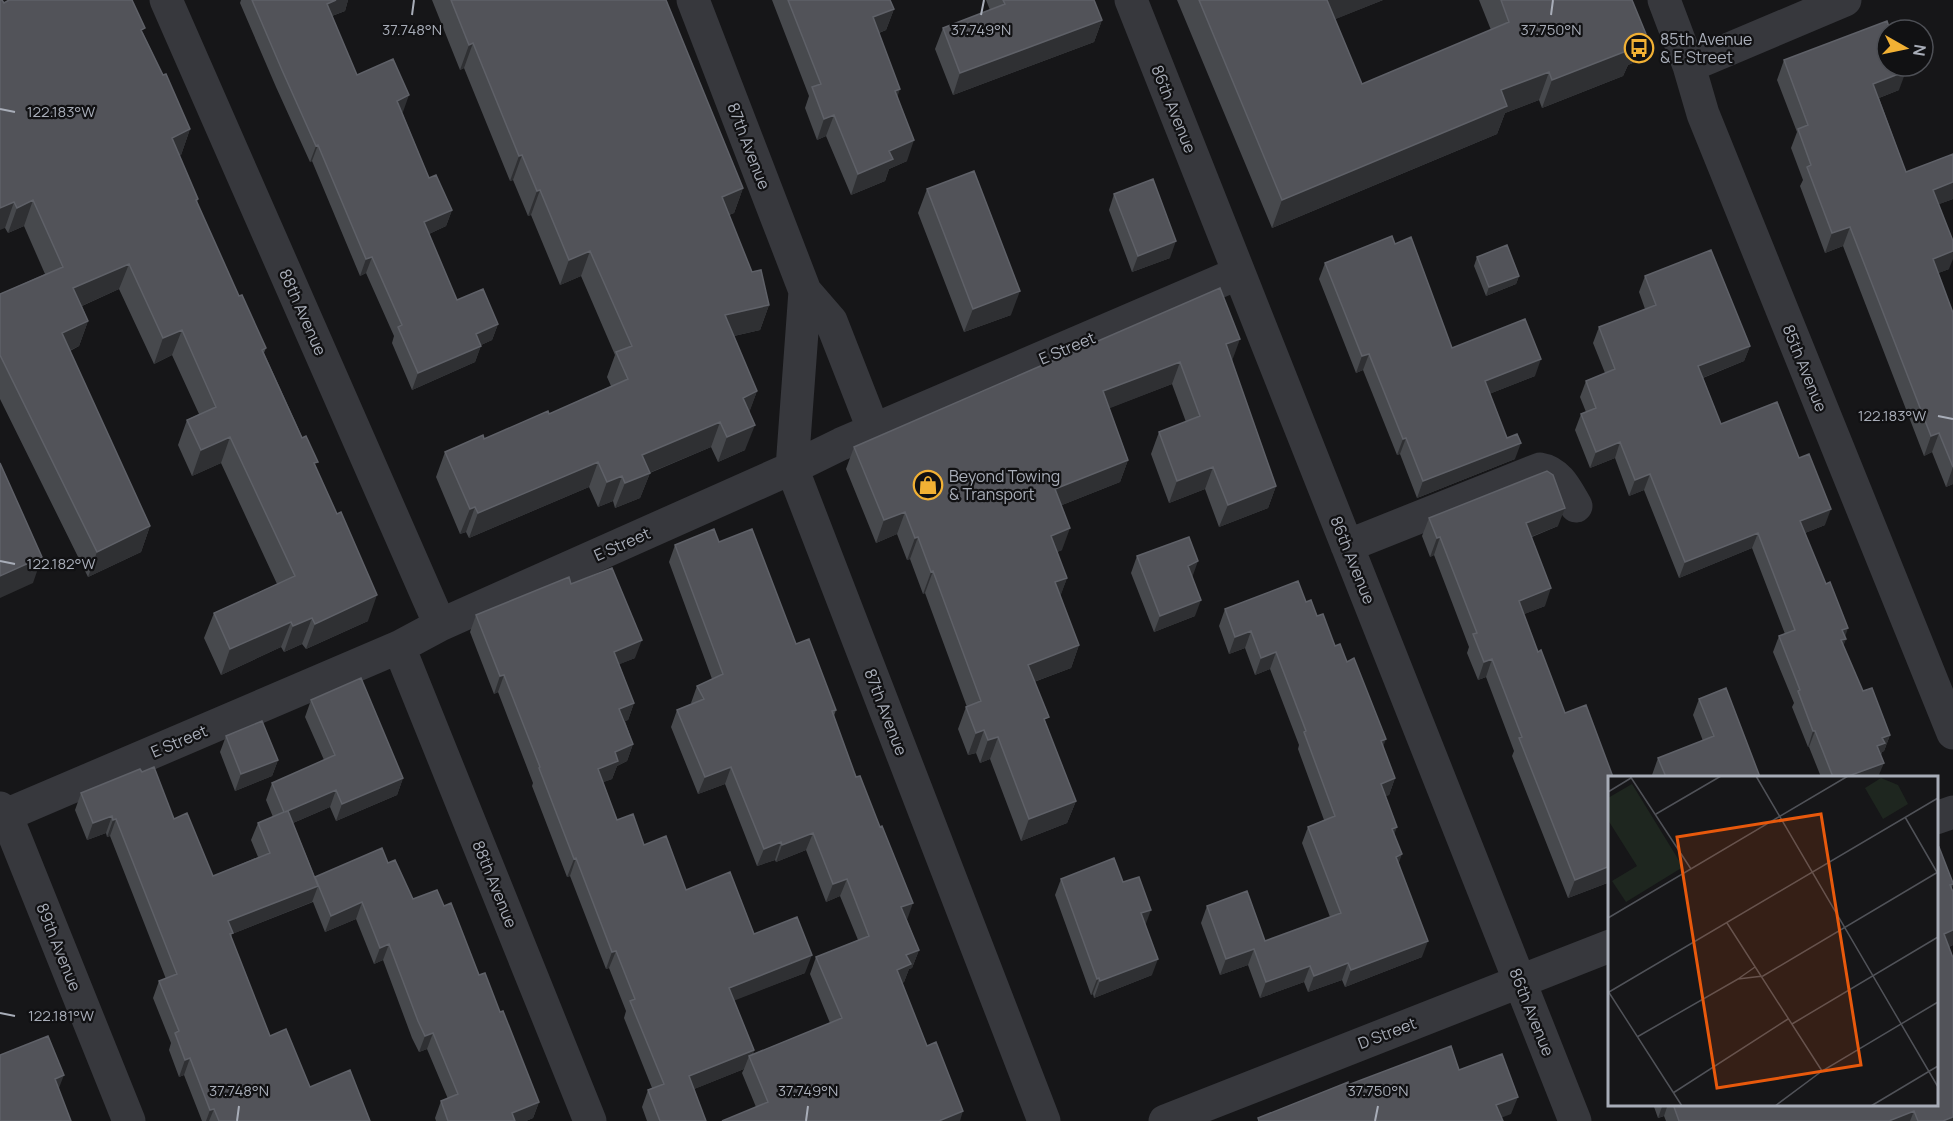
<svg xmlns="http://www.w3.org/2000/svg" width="1953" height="1121" viewBox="0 0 1953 1121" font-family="Manrope,sans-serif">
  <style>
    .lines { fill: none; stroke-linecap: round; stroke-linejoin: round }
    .minor { stroke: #37383d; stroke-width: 33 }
    .wall { fill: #47494d }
    .shaded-wall { fill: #2f3033 }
    .building { fill: #525359; stroke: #5f6168; stroke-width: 1.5 }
    .ticks { fill: none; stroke: #a8adb8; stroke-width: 2 }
    .labels { text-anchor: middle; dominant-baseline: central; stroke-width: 4.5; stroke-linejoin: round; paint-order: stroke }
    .poi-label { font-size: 16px; fill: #a8adb8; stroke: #111113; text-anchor: start }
    .street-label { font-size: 16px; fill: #a8adb8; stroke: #111113 }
    .inset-road { fill: none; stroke: #505258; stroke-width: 1.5 }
    .view { fill: #e8590c; fill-opacity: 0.15; stroke: #e8590c; stroke-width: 3 }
    .inset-edge { fill: none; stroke: #a8adb8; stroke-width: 3 }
    .ticks-label { font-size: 15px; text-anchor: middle; fill: #a8adb8; stroke: #111113; stroke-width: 4.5; stroke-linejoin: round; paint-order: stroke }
  </style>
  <rect width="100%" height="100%" fill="#161618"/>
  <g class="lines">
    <path class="minor" d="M166 0 440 625
      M693 0 805 291 792 468 1044 1121
      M1131 0 1575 1121
      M1664 0 1689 66 1703 114 1953 733
      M1689 66 1845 0
      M805 291 831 321 874 431
      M1347 546 1540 469C1559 472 1567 491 1576 506
      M399 647 590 1121
      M0 808 6 815 129 1121
      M6 815 399 647 440 625 792 468 841 444 1239 273
      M1936 818 1953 812
      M1165 1121 1610 946"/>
  </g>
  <path class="wall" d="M241 0H348L345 11 332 16 357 75 403 112H402L429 178 452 210 446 226 429 234 457 300 498 324 492 340 481 345 475 362 412 390 392 343 394 336 366 273 360 276 312 161 310 162 276 87 240 3Z
    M432 0H666L743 188 734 213 729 215 752 272 769 305 760 330 734 336 757 391 749 412 745 450 718 462 711 447 650 473 640 498 615 508 613 501 598 507 589 487 469 538 466 532 460 534 436 477 445 452 484 439 549 414 611 386 607 377 615 355 581 276 560 285 531 215 528 216 513 180 510 181 464 68 460 70Z
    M772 0H890L894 9 886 30 879 33 897 98 907 161 889 169 885 181 851 195 826 136 817 140 805 108 809 96Z
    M986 0H1094L1102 20 1094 42 953 95 935 49 943 28 990 10Z
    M1177 0H1383L1335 19 1362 84 1491 30 1479 0H1632L1635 62 1628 65 1623 76 1542 108 1539 100 1505 113 1497 134 1272 228Z
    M4 3 143 33 163 75 190 129 181 155H179L198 199 197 202 239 296 266 348 264 353 316 467 368 621 306 649 302 644 284 652 281 647 221 675 204 638 214 613 277 584 221 463 192 476 178 445 187 420 199 414 172 355 154 364 119 289 82 306 88 321 79 346 70 351 150 526 141 552 88 577 0 399V294L45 274 24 226 8 233 5 228Z
    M1784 60 1899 90 1879 98 1906 172 1953 154V199L1939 204 1949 269 1938 273 1953 313V484L1946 487 1932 452 1924 456 1843 246 1825 253 1800 186 1803 180 1791 148 1797 132 1777 80Z
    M927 189 1011 315 964 332 918 213Z
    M1114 194 1170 258 1132 272 1109 210Z
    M1395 244 1452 348 1535 376 1489 394 1515 459 1417 498 1400 454 1397 455 1363 370 1356 373 1319 279 1325 263Z
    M1477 257 1519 276 1516 284 1486 296 1474 266Z
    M1645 276 1750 346 1744 361 1703 378 1721 424 1825 525 1805 533 1846 639 1843 645 1863 691 1890 735 1884 751 1882 752 1881 755 1878 777H1821L1809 747H1808L1792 707 1794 703 1773 652 1779 636 1785 634 1752 548 1679 578 1644 490 1629 496 1615 458 1590 468 1575 430 1581 414 1586 412 1580 397 1586 381 1605 373 1593 343 1599 327 1645 309 1639 292Z
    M1220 288 1232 361 1276 486 1268 508 1219 527 1205 489 1169 503 1151 454 1159 432 1186 422 1172 384 1109 408 1128 460 1120 482 1062 505V550L1057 552 1067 578 1060 596 1079 645 1071 668 1034 682 1046 724 1076 801 1067 823 1021 841 990 759 980 763 976 753 968 755 958 729 966 707H967L925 593 923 594 910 559 907 560 897 534 876 543 846 469 854 447Z
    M1429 518 1558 526 1532 537 1545 606 1524 614 1538 652 1565 713 1610 777V882L1568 898 1512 756 1514 751 1486 677 1478 680 1467 653 1469 647 1434 555 1430 557 1422 536Z
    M719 542 796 644 836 710 834 716 907 920 919 950 912 968 909 969 904 982 902 983 927 1046 963 1111 756 1107 742 1073 744 1069 694 1089 706 1121H647L642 1107 648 1090 652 1088 624 1018 626 1011 609 968 606 969 570 876 567 877 532 786 533 783 498 692 494 694 470 632 476 615 571 584 635 658 619 664 634 703 628 720 625 721 633 744 627 761 617 766 612 779 603 782 617 820 644 845 686 890 754 934 805 973 734 1000 754 1050 753 1054 830 1023 810 974 816 957 858 940 840 896 826 902 806 850 776 862 775 860 757 866 725 784 698 794 671 727 677 710 692 704 691 703 697 686 712 679 669 562 675 545Z
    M1137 556 1192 578 1195 616 1154 632 1131 573Z
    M1306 602 1317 616 1335 646 1383 747 1395 778 1389 795 1385 796 1395 835 1399 864 1422 957 1345 987 1342 980 1308 992 1304 982 1260 998 1248 965 1220 975 1201 923 1207 906 1265 941 1330 917 1302 843 1308 827 1324 820 1298 749 1299 745 1270 669 1255 675 1245 648 1229 654 1219 626 1225 609Z
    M1699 699 1760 777H1653L1652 775 1658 758 1703 741 1693 715Z
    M311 700 403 778 397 795 336 821 330 807 293 823 315 877 388 863 413 899 444 906 479 975 500 1012 539 1102 533 1118 526 1121H436L435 1118 441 1101 448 1099 427 1049 419 1052 412 1038 383 960 374 964 356 919 325 932 313 902 232 934 231 937 270 1036 310 1087 370 1121H202L184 1075 179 1077 169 1050 171 1043 153 998 159 981 166 979 110 836 107 837 106 833 87 840 75 810 81 793 142 772 213 876 258 857 251 840 258 823 273 817 266 800 272 783 324 760 305 717Z
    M226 736 278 760 272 776 235 791 220 752Z
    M1936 848 1953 883 1952 888 1953 945 1949 947 1953 1121H1666L1664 1116 1658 1118 1653 1104H1936Z
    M1061 879 1123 882 1145 924 1152 975 1094 998 1093 994 1091 995 1055 895Z"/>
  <path class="shaded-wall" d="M336 0H348L345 11 321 20 327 4Z
    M1326 0H1383L1316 27Z
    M894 9 886 30 865 38 873 17Z
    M1102 20 1094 42 953 95 960 73Z
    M1646 34 1635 62 1628 65 1623 76 1542 108 1552 80 1630 40Z
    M473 43 464 68 460 70 469 45Z
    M1906 71 1899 90 1866 103 1873 84Z
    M1549 72 1539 100 1505 113 1497 134 1272 228 1282 200 1501 90Z
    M900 89 893 110 895 91Z
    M409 95 403 112 391 117 397 101Z
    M834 115 826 136 817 140 824 119Z
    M190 129 181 155 162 163 172 138Z
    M914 140 907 161 889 169 885 181 851 195 858 174 889 151Z
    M318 145 312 161 310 162 316 146Z
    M522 155 513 180 510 181 519 156Z
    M1953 182V199L1926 209 1933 190Z
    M743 188 734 213 712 222 722 197Z
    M540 190 531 215 528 216 537 191Z
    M33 200 24 226 8 233 17 208Z
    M14 202 5 228 0 230V208Z
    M452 210 446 226 418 239 424 222Z
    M1850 227 1843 246 1825 253 1832 233Z
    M1176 241 1170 258 1132 272 1138 256Z
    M590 251 581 276 560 285 569 260Z
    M1953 251V259L1949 269 1926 278 1933 259Z
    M372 257 366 273 360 276 366 259Z
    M129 264 119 289 64 314 73 288Z
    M1519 276 1516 284 1486 296 1489 287Z
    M1020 291 1011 315 964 332 973 309Z
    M769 305 760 330 716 340 725 315Z
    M88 321 79 346 52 359 62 333Z
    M498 324 492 340 470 350 476 334Z
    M182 330 172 355 154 364 163 338Z
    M1240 339 1232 361 1226 344Z
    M481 346 475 362 412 390 418 373Z
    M1750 346 1744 361 1692 382 1698 366Z
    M1369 354 1363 370 1356 373 1362 356Z
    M1541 359 1535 376 1479 398 1485 381Z
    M1180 362 1172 384 1095 414 1103 391Z
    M757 391 748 416 743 398Z
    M720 422 711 447 632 480 642 455Z
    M755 425 745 450 718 462 727 437Z
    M1939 433 1932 452 1924 456 1931 436Z
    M230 437 221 463 192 476 201 450Z
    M1406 438 1400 454 1397 455 1403 439Z
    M1620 442 1615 458 1590 468 1596 452Z
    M1521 443 1515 459 1417 498 1423 481Z
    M1128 460 1120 482 1047 511 1055 489Z
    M598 462 589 487 469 538 478 513Z
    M1213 467 1205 489 1169 503 1177 481Z
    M1953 467V484L1946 487Z
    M650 473 640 498 615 508 625 483Z
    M1650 474 1644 490 1629 496 1635 480Z
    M622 476 613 501 598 507 607 482Z
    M1276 486 1268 508 1219 527 1228 505Z
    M475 507 466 532 460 534 470 509Z
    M1565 508 1558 526 1520 541 1526 523Z
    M1831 509 1825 525 1795 537 1800 521Z
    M905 512 897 534 876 543 884 520Z
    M150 526 141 552 88 577 97 552Z
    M1070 528 1062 550 1043 558 1051 536Z
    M1758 533 1752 548 1679 578 1685 562Z
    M918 537 910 559 907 560 915 538Z
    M1440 537 1434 555 1430 557 1437 538Z
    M42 557 33 583 0 598V576Z
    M1198 561 1192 578 1188 566Z
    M933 571 925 593 923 594 931 572Z
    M1067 578 1059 600 1055 582Z
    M1551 588 1545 606 1512 619 1519 601Z
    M377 595 368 621 306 649 315 624Z
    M1201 600 1195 616 1154 632 1160 616Z
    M312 618 302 644 284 652 293 626Z
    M291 622 281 647 221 675 230 649Z
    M1848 628 1844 640 1846 639 1840 655 1842 630Z
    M1251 631 1245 648 1229 654 1235 637Z
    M642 640 635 658 608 669 614 652Z
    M1079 645 1071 668 1020 687 1028 665Z
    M1276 652 1270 669 1255 675 1261 658Z
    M1492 659 1486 677 1478 680 1484 662Z
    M504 675 498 692 494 694 500 676Z
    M634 703 628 720 613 726 619 709Z
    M984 730 976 753 968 755 976 733Z
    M1813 731H1815L1809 747H1808Z
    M1890 735 1884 751 1882 752 1879 759 1877 746 1882 738Z
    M998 737 990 759 980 763 988 740Z
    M1386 739 1380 755 1381 741Z
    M633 744 627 761 617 766 612 779 591 787 598 769 615 752Z
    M278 760 272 776 235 791 241 774Z
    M1884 763 1878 777H1846Z
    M731 767 725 784 698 794 705 777Z
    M403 778 397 795 336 821 342 804Z
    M1395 778 1389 795 1375 800 1381 784Z
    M336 790 330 807 279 829 285 812Z
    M1076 801 1067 823 1021 841 1029 819Z
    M112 816 106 833 87 840 93 823Z
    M116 819 110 836 107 837 113 820Z
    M1397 827 1391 843 1392 829Z
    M813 833 806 850 776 862 782 845Z
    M781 842 775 860 757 866 764 849Z
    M1402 854 1396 871V857Z
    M576 858 570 876 567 877 574 859Z
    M1610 866V882L1568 898 1575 880Z
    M847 879 840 896 826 902 833 884Z
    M318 886 312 902 232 934 227 949 228 921Z
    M362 902 356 919 325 932 331 916Z
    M913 903 907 920 901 907Z
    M1151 910 1145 926 1141 913Z
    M1953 930V945L1938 951 1944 934Z
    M1428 941 1422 957 1345 987 1351 970Z
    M389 944 383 960 374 964 380 948Z
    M1254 949 1248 965 1220 975 1226 959Z
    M919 950 912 968 909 969 904 982 890 987 897 970 906 955Z
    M616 951 609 968 606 969 612 952Z
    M812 955 805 973 723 1005 729 988Z
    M1158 959 1152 975 1094 998 1100 981Z
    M1348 963 1342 980 1308 992 1314 976Z
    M1310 966 1304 982 1260 998 1266 982Z
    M1099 978 1093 994 1091 995 1097 979Z
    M433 1033 427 1049 419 1052 425 1036Z
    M754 1050 750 1060 749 1056 744 1069 682 1094 689 1076Z
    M190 1058 184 1075 179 1077 185 1060Z
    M64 1075 57 1093 55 1079Z
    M1518 1097 1511 1114 1493 1121 1496 1105Z
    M539 1102 533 1118 526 1121H509L512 1113Z
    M1663 1104H1668L1664 1116 1658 1118Z
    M214 1109 209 1121H206L210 1110Z
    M963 1111 960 1121H939Z
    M1914 1111 1910 1121H1889Z
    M1953 1117V1121H1943Z"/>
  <path class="building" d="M0 0H2L4 3 9 0H132L145 28 141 30 163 75 166 74 190 129 172 138 198 199 196 200 239 296 242 295 266 348 262 350 302 438 306 436 318 462 314 463 337 514 341 512 377 595 315 624 312 618 293 626 291 622 230 649 214 613 295 576 230 437 201 450 187 420 216 407 182 330 163 338 129 264 73 288 88 321 62 333 150 526 97 552 0 355V294L63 267 33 200 17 208 14 202 0 208Z
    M252 0H336L327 4 357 75 393 59 409 95 397 101 429 178 436 175 452 210 424 222 457 300 483 289 498 324 476 334 481 346 418 373 398 327 402 325 372 257 366 259 318 145 316 146 282 70Z
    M451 0H666L743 188 722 197 752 272 761 270 769 305 725 315 757 391 743 398 755 425 727 437 720 422 642 455 650 473 625 483 622 476 607 482 598 462 478 513 475 507 470 509 445 452 483 435 484 439 548 411 549 414 628 379 616 352 632 346 590 251 569 260 540 190 537 191 522 155 519 156 473 43 469 45Z
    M788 0H890L894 9 873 17 900 89 895 91 914 140 889 151 893 159 858 174 834 115 824 119 812 87 821 84Z
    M1003 0H1094L1102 20 960 73 943 28 1005 4Z
    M1199 0H1327L1362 84 1509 22 1501 0H1632L1646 34 1630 40 1634 48 1552 80 1549 72 1501 90 1507 106 1282 200Z
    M1887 21 1890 30H1887V66H1904L1906 71 1873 84 1906 172 1953 154V182L1933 190 1953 241V251L1933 259 1953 313V467L1939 433 1931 436 1850 227 1832 233 1807 167 1811 165 1798 129 1808 125 1784 60Z
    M974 171 1020 291 973 309 927 189Z
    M1153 179 1176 241 1138 256 1114 194Z
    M1392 236 1395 244 1411 237 1452 348 1525 319 1541 359 1485 381 1507 438 1517 434 1521 443 1423 481 1406 438 1403 439 1369 354 1362 356 1325 263Z
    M1507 245 1519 276 1489 287 1477 257Z
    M1711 250 1750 346 1698 366 1721 424 1777 402 1799 458 1809 454 1831 509 1800 521 1826 584 1830 582 1848 628 1842 630 1846 639 1841 640 1863 691 1872 688 1890 735 1882 738 1885 743 1877 746 1884 763 1846 777H1833L1815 731H1813L1798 691 1800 690 1779 636 1795 630 1758 533 1685 562 1650 474 1635 480 1620 442 1596 452 1581 414 1596 408 1586 381 1615 369 1599 327 1656 305 1645 276Z
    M1220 288 1240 339 1226 344 1276 486 1228 505 1213 467 1177 481 1159 432 1200 416 1180 362 1103 391 1128 460 1055 489 1070 528 1051 536 1067 578 1055 582 1079 645 1028 665 1049 717 1044 719 1076 801 1029 819 998 737 988 740 984 730 976 733 966 707 981 701 933 571 931 572 918 537 915 538 905 512 884 520 854 447Z
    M0 463 42 557 0 576Z
    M1547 471 1553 475 1565 508 1526 523 1551 588 1519 601 1538 652 1541 650 1565 713 1586 705 1613 777H1610V866L1575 880 1519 738 1522 737 1492 659 1484 662 1473 634 1477 633 1440 537 1437 538 1429 518Z
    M714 529 719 542 752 529 796 644 809 639 836 710 832 711 856 777 860 776 880 827 882 826 913 903 901 907 919 950 906 955 911 964 897 970 927 1046 936 1042 963 1111 939 1121H722L768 1102 749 1056 842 1018 816 957 869 936 847 879 833 884 813 833 782 845 781 842 764 849 731 767 705 777 677 710 704 699 697 686 723 674 675 545Z
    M1189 537 1198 561 1188 566 1201 600 1160 616 1137 556Z
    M612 568 642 640 614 652 634 703 619 709 633 744 615 752 618 761 598 769 617 820 633 814 644 845 666 836 686 890 730 872 754 934 797 917 812 955 729 988 754 1050 689 1076 706 1121H660L648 1090 664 1084 630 1001 635 999 616 951 612 952 576 858 574 859 539 768 540 767 504 675 500 676 476 615 569 577 571 584Z
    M1298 581 1306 602 1311 600 1317 616 1323 614 1335 646 1340 644 1347 662 1354 658 1386 739 1381 741 1395 778 1381 784 1397 827 1392 829 1402 854 1396 857 1428 941 1351 970 1348 963 1314 976 1310 966 1266 982 1254 949 1226 959 1207 906 1247 891 1265 941 1341 913 1308 827 1335 816 1304 732 1306 731 1276 652 1261 658 1251 631 1235 637 1225 609Z
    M361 678 403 778 342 804 336 790 285 812 288 811 318 886 228 921 233 933 230 934 270 1036 286 1029 310 1087 350 1070 370 1121H219L214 1109 210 1110 190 1058 185 1060 175 1033 179 1031 159 981 177 974 116 819 113 820 112 816 93 823 81 793 140 769 142 772 154 767 174 819 187 813 213 876 270 853 258 823 284 812 272 783 335 755 311 700Z
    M1726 688 1760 777H1666L1658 758 1714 736 1699 699Z
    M262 721 278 760 241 774 226 736Z
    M1939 847 1953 883V884L1950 885 1953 892V930L1944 934 1953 958V1117L1943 1121H1918L1914 1111 1889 1121H1679L1673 1104H1936V848Z
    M382 848 388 863 395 860 413 899 437 890 444 906 451 903 479 975 485 973 500 1012 503 1011 539 1102 512 1113 515 1121H448L441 1101 458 1094 433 1033 425 1036 418 1021 389 944 380 948 362 902 331 916 315 877Z
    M1114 858 1123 882 1139 877 1151 910 1141 913 1158 959 1100 981 1099 978 1097 979 1061 879Z
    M48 1036 64 1075 55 1079 71 1121H0V1055Z
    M1451 1046 1459 1070 1502 1054 1518 1097 1496 1105 1503 1121H1259L1258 1118 1348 1082V1085Z"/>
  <path class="ticks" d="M412 15 414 0M981 15 984 0M1551 15 1553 0M0 109 15 112M1938 416 1953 419M0 561 15 564M0 1013 15 1016M237 1121 239 1106M806 1121 808 1106M1375 1121 1378 1106"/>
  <defs>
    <g id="bus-ring" transform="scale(1.5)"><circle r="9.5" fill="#111113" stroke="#f2b134" stroke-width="1.5"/><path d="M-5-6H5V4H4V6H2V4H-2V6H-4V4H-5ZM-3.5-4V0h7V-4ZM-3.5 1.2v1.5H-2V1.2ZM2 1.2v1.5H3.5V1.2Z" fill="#f2b134"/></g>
    <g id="shop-ring" transform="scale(1.5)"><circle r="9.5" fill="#111113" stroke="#f2b134" stroke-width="1.5"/><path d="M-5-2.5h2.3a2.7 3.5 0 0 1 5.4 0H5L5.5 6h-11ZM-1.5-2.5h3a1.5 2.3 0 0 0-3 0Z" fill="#f2b134"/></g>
  </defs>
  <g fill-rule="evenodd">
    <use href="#bus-ring" x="1639" y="48"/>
    <use href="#shop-ring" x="928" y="485"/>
  </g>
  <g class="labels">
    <g class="poi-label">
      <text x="1660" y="39">85th Avenue<tspan x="1660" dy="18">&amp; E Street</tspan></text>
      <text x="949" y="476">Beyond Towing<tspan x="949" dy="18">&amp; Transport</tspan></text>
    </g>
    <g class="street-label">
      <text transform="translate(1174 109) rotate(68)">86th Avenue</text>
      <text transform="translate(749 146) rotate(69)">87th Avenue</text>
      <text transform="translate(303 312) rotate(66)">88th Avenue</text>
      <text transform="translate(1067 348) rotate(-23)">E Street</text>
      <text transform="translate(1805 368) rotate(68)">85th Avenue</text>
      <text transform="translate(622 544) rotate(-24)">E Street</text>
      <text transform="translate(1353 560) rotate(68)">86th Avenue</text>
      <text transform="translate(886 712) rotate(69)">87th Avenue</text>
      <text transform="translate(179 741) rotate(-23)">E Street</text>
      <text transform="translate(495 884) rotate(68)">88th Avenue</text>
      <text transform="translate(59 947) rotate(68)">89th Avenue</text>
      <text transform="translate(1532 1012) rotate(68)">86th Avenue</text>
      <text transform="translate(1387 1033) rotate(-21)">D Street</text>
    </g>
  </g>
  <g transform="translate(1608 776)">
    <rect width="330" height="330" fill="#161618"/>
    <path d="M273 2 290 9 300 28 275 43 257 12ZM24 8 75 91 18 126 4 105 29 90 0 44V22Z" fill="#1e261f"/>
    <path class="inset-road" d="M22 0 83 93M148 0 330 311M0 16 23 2M48 38 113 0M297 41 330 98M0 142 240 0M119 147 214 295M130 203 147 191M0 215 74 330M1 216 330 22M184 248 330 161M29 261 130 203 155 200 330 96M65 317 180 243M167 330 214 295 330 226M263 330 330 290"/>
    <path class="view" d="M213 38 253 289 109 312 69 61Z"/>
    <rect width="330" height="330" class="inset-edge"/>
  </g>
  <g class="ticks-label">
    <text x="412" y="35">37.748°N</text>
    <text x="981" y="35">37.749°N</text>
    <text x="1551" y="35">37.750°N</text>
    <text x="61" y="117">122.183°W</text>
    <text x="1892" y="421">122.183°W</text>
    <text x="61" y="569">122.182°W</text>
    <text x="61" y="1021">122.181°W</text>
    <text x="239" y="1096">37.748°N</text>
    <text x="808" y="1096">37.749°N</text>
    <text x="1378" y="1096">37.750°N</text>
  </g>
  <g transform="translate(1905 48) rotate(99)"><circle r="28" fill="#111113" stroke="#4d4f55" stroke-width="1.5"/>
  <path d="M0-4.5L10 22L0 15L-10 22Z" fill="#f2b134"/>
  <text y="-9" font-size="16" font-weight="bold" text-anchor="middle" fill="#a8adb8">N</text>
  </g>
</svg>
